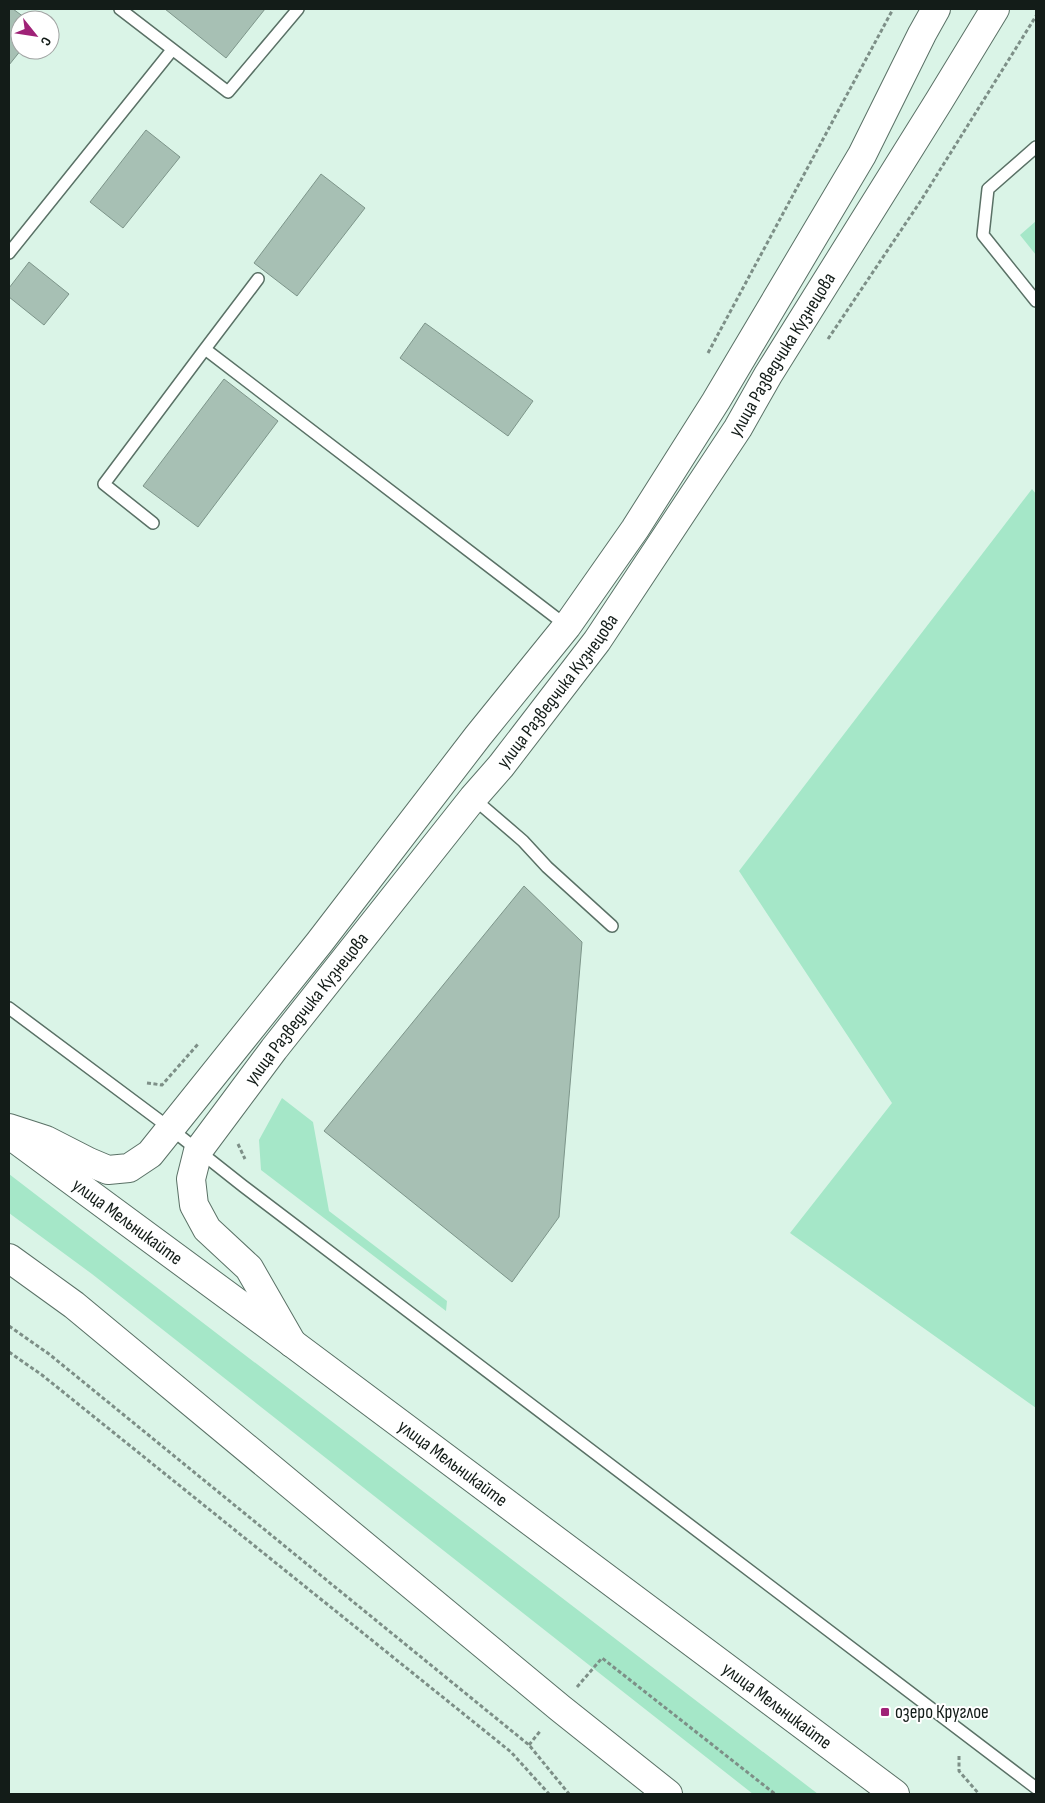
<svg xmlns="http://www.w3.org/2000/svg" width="1045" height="1803" viewBox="0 0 1045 1803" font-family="'Sofia Sans Condensed',sans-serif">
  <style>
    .green { fill: #a5e7c8 }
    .building { fill: #a7c0b4; stroke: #7d958a }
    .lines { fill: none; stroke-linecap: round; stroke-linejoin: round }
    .lane-casing { stroke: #5a7166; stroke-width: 14 }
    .secondary-casing { stroke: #5a7166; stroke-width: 30 }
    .path { stroke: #7d8f87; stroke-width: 3; stroke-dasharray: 4 2.5; stroke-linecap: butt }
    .lane { stroke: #fff; stroke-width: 11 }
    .secondary { stroke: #fff; stroke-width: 28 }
    .poi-dot { fill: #9f2277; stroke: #fff; stroke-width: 2 }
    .labels { text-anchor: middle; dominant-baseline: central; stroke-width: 4; stroke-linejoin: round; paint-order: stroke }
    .street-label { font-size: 19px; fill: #131c18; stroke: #fff }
    .poi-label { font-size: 19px; fill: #131c18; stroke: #fff; text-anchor: start }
  </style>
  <rect width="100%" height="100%" fill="#daf4e7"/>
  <path class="green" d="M1036 221V255L1020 235Z
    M1032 489 1036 494V1408L790 1233 892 1103 739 871Z
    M282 1098 313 1122 329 1211 447 1301 446 1311 261 1170 259 1140Z
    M9 1174 108 1250 818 1794H753L92 1274 9 1213Z"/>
  <path class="building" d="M9 9H13L28 20H20L21 50 9 65Z
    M165 9H265L226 58Z
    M146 130 180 157 123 228 90 202Z
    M321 174 365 208 297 296 254 263Z
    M29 262 69 294 44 325 9 297V288Z
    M425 323 533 401 508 436 400 358Z
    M224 379 278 421 198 527 143 486Z
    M524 886 582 942 559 1217 512 1282 324 1131Z"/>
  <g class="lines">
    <g class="lane-casing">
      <path id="lane" d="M120 9 228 92 298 9
        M1036 147 988 189 983 235 1036 301
        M9 253 172 50
        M205 349 258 279
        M153 523 104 484 205 349 567 626
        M473 798 523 841 547 867 612 926
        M9 1008 171 1129 243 1186 1036 1788"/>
    </g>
    <g class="secondary-casing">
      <g id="secondary">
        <path d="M9 1128 46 1140 89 1162 108 1170 129 1168 150 1154 319 943 478 736 567 626 635 529 716 401 862 155 922 34 936 9"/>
        <path id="s1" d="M14 1138 292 1343 895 1794"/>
        <path d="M9 1258 74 1305 560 1708 668 1794"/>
        <path id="s2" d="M292 1343 249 1268 207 1229 194 1205 191 1179 198 1151 274 1049 473 798 501 766 597 641 738 428 768 375 939 101 995 9"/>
      </g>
    </g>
    <path class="path" d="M828 339 920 202 1036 16
      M708 353 893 9
      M147 1083 162 1085 199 1043
      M238 1144 245 1159
      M9 1326 49 1354 529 1745 569 1794
      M9 1352 42 1375 511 1752 549 1794
      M577 1687 602 1658 775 1794
      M529 1745 541 1730
      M959 1756V1771L979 1794"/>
    <use href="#lane" class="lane"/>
    <use href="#secondary" class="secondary"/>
  </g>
  <rect class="poi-dot" x="880" y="1707" width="10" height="10" rx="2.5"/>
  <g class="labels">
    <g class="street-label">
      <text stroke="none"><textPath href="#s2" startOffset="1215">улица Разведчика Кузнецова</textPath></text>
      <text stroke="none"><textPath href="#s2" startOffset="810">улица Разведчика Кузнецова</textPath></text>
      <text stroke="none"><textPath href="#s2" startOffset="405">улица Разведчика Кузнецова</textPath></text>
      <text stroke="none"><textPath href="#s1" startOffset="141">улица Мельникайте</textPath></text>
      <text stroke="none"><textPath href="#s1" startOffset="546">улица Мельникайте</textPath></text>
      <text stroke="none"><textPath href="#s1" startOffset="951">улица Мельникайте</textPath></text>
    </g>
    <g class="poi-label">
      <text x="895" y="1712">озеро Круглое</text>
    </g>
  </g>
  <rect width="1045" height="1803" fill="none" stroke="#131c18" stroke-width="20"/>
  <g transform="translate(35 35) rotate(120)"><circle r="24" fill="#ffffff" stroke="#a1a4a3"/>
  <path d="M0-4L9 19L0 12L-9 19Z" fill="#9f2277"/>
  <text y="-8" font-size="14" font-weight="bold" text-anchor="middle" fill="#131c18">С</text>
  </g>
</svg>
